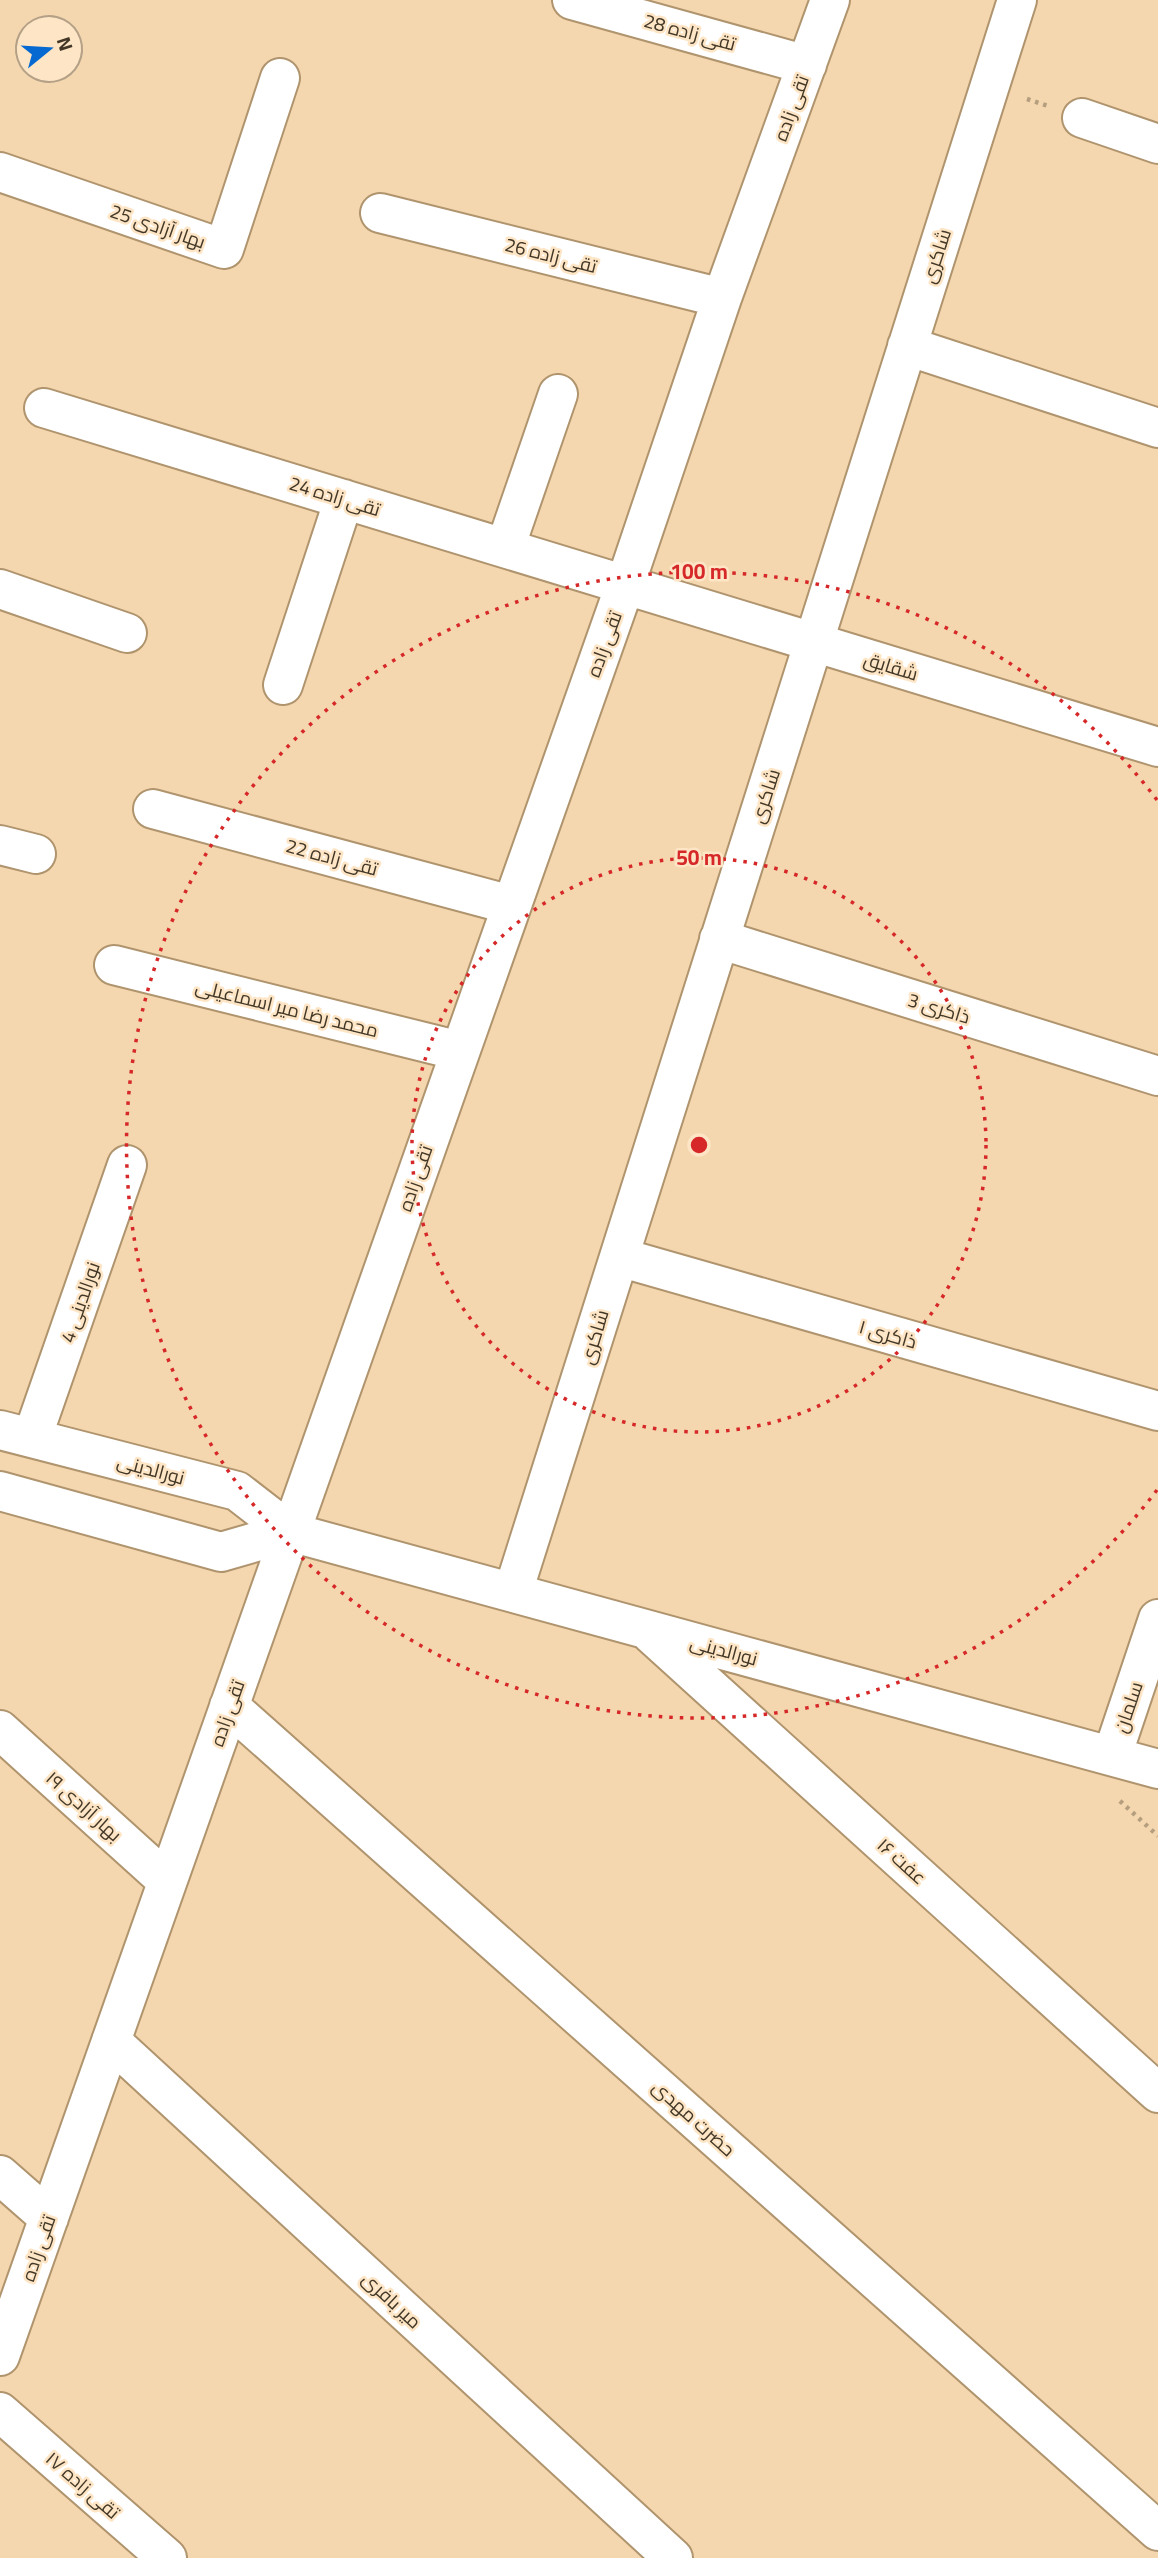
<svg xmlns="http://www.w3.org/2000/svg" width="1158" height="2558" viewBox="0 0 1158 2558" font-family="Georgia,Cairo,serif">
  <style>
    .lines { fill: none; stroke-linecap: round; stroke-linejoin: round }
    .minor-casing { stroke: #af946e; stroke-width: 42 }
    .path { stroke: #b49e7e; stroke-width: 4.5; stroke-dasharray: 3.5 5; stroke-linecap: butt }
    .minor { stroke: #fff; stroke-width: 38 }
    .ring { fill: none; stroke: #d62828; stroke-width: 3.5; stroke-dasharray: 3.5 7 }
    .labels { text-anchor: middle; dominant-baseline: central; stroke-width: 5; stroke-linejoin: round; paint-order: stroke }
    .street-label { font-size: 19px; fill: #433827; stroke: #fde5c5 }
    .centre { fill: #d62828; stroke: #fde5c5; stroke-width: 3.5 }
    .ring-label { font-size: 21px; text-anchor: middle; font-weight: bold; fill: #d62828; stroke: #fde5c5; stroke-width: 5; stroke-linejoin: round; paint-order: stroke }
  </style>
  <rect width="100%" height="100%" fill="#f4d7af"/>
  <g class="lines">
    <g class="minor-casing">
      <path id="minor" d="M572 0 807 65
        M1082 118 1158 144
        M0 172 224 249 280 78
        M380 213 722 298
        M907 346 1158 428
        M44 408 1158 747
        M505 548 558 394
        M0 589 127 633
        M283 685 344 499
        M153 809 511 905
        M0 845 36 854
        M719 939 1158 1076
        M114 965 460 1051
        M619 1257 1158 1411
        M0 1430 237 1491 290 1532 1158 1769
        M32 1438 127 1165
        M0 1491 221 1552 290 1532
        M513 1592 1017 0
        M651 1634 1158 2093
        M229 1706 1158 2531
        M0 1730 167 1881
        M1112 1756 1158 1619
        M111 2041 673 2558
        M0 2175 49 2218
        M0 2356 625 585 722 298 830 0
        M0 2412 167 2558"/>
    </g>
    <path class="path" d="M1027 99 1048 106
      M1120 1801 1158 1836"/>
    <use href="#minor" class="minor"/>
  </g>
  <g class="ring">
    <circle cx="699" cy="1145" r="287"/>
    <path d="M1157 1490A573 573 0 1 1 1157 800"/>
  </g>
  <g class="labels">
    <g class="street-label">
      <text transform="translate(690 32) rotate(15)">تقی زاده 28</text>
      <text transform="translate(791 108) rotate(-70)">تقی زاده</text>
      <text transform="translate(158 226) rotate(19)">بهار آزادی 25</text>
      <text transform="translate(551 255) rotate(14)">تقی زاده 26</text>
      <text transform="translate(936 256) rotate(-72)">شاکری</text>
      <text transform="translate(335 496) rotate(17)">تقی زاده 24</text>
      <text transform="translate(604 644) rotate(-70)">تقی زاده</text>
      <text transform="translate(891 666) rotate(17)">شقایق</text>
      <text transform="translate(765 796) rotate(-72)">شاکری</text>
      <text transform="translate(332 857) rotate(15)">تقی زاده 22</text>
      <text transform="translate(287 1008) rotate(14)">محمد رضا میر اسماعیلی</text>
      <text transform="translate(939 1008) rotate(17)">ذاکری 3</text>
      <text transform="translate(415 1178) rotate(-71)">تقی زاده</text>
      <text transform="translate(80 1302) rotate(-71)">نورالدینی 4</text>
      <text transform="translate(888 1334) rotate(16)">ذاکری ۱</text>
      <text transform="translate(594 1337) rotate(-73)">شاکری</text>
      <text transform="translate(151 1469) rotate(15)">نورالدینی</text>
      <text transform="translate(724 1650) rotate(15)">نورالدینی</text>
      <text transform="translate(1128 1707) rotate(-71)">سلمان</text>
      <text transform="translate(227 1713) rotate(-71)">تقی زاده</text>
      <text transform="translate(84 1806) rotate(42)">بهار آزادی ۱۹</text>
      <text transform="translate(902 1861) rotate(42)">عفت ۱۶</text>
      <text transform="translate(694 2118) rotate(42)">حضرت مهدی</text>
      <text transform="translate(38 2248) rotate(-71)">تقی زاده</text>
      <text transform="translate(392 2300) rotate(43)">میر بافری</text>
      <text transform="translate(83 2485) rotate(41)">تقی زاده ۱۷</text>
    </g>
  </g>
  <circle cx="699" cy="1145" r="10" class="centre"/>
  <g class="ring-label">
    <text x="699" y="579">100 m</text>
    <text x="699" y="865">50 m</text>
  </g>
  <g transform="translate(49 49) rotate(72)"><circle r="33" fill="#fde5c5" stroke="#b3a086" stroke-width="2"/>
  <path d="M0-5L12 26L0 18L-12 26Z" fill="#0569d1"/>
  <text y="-10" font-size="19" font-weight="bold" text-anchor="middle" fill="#433827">N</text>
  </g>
</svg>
